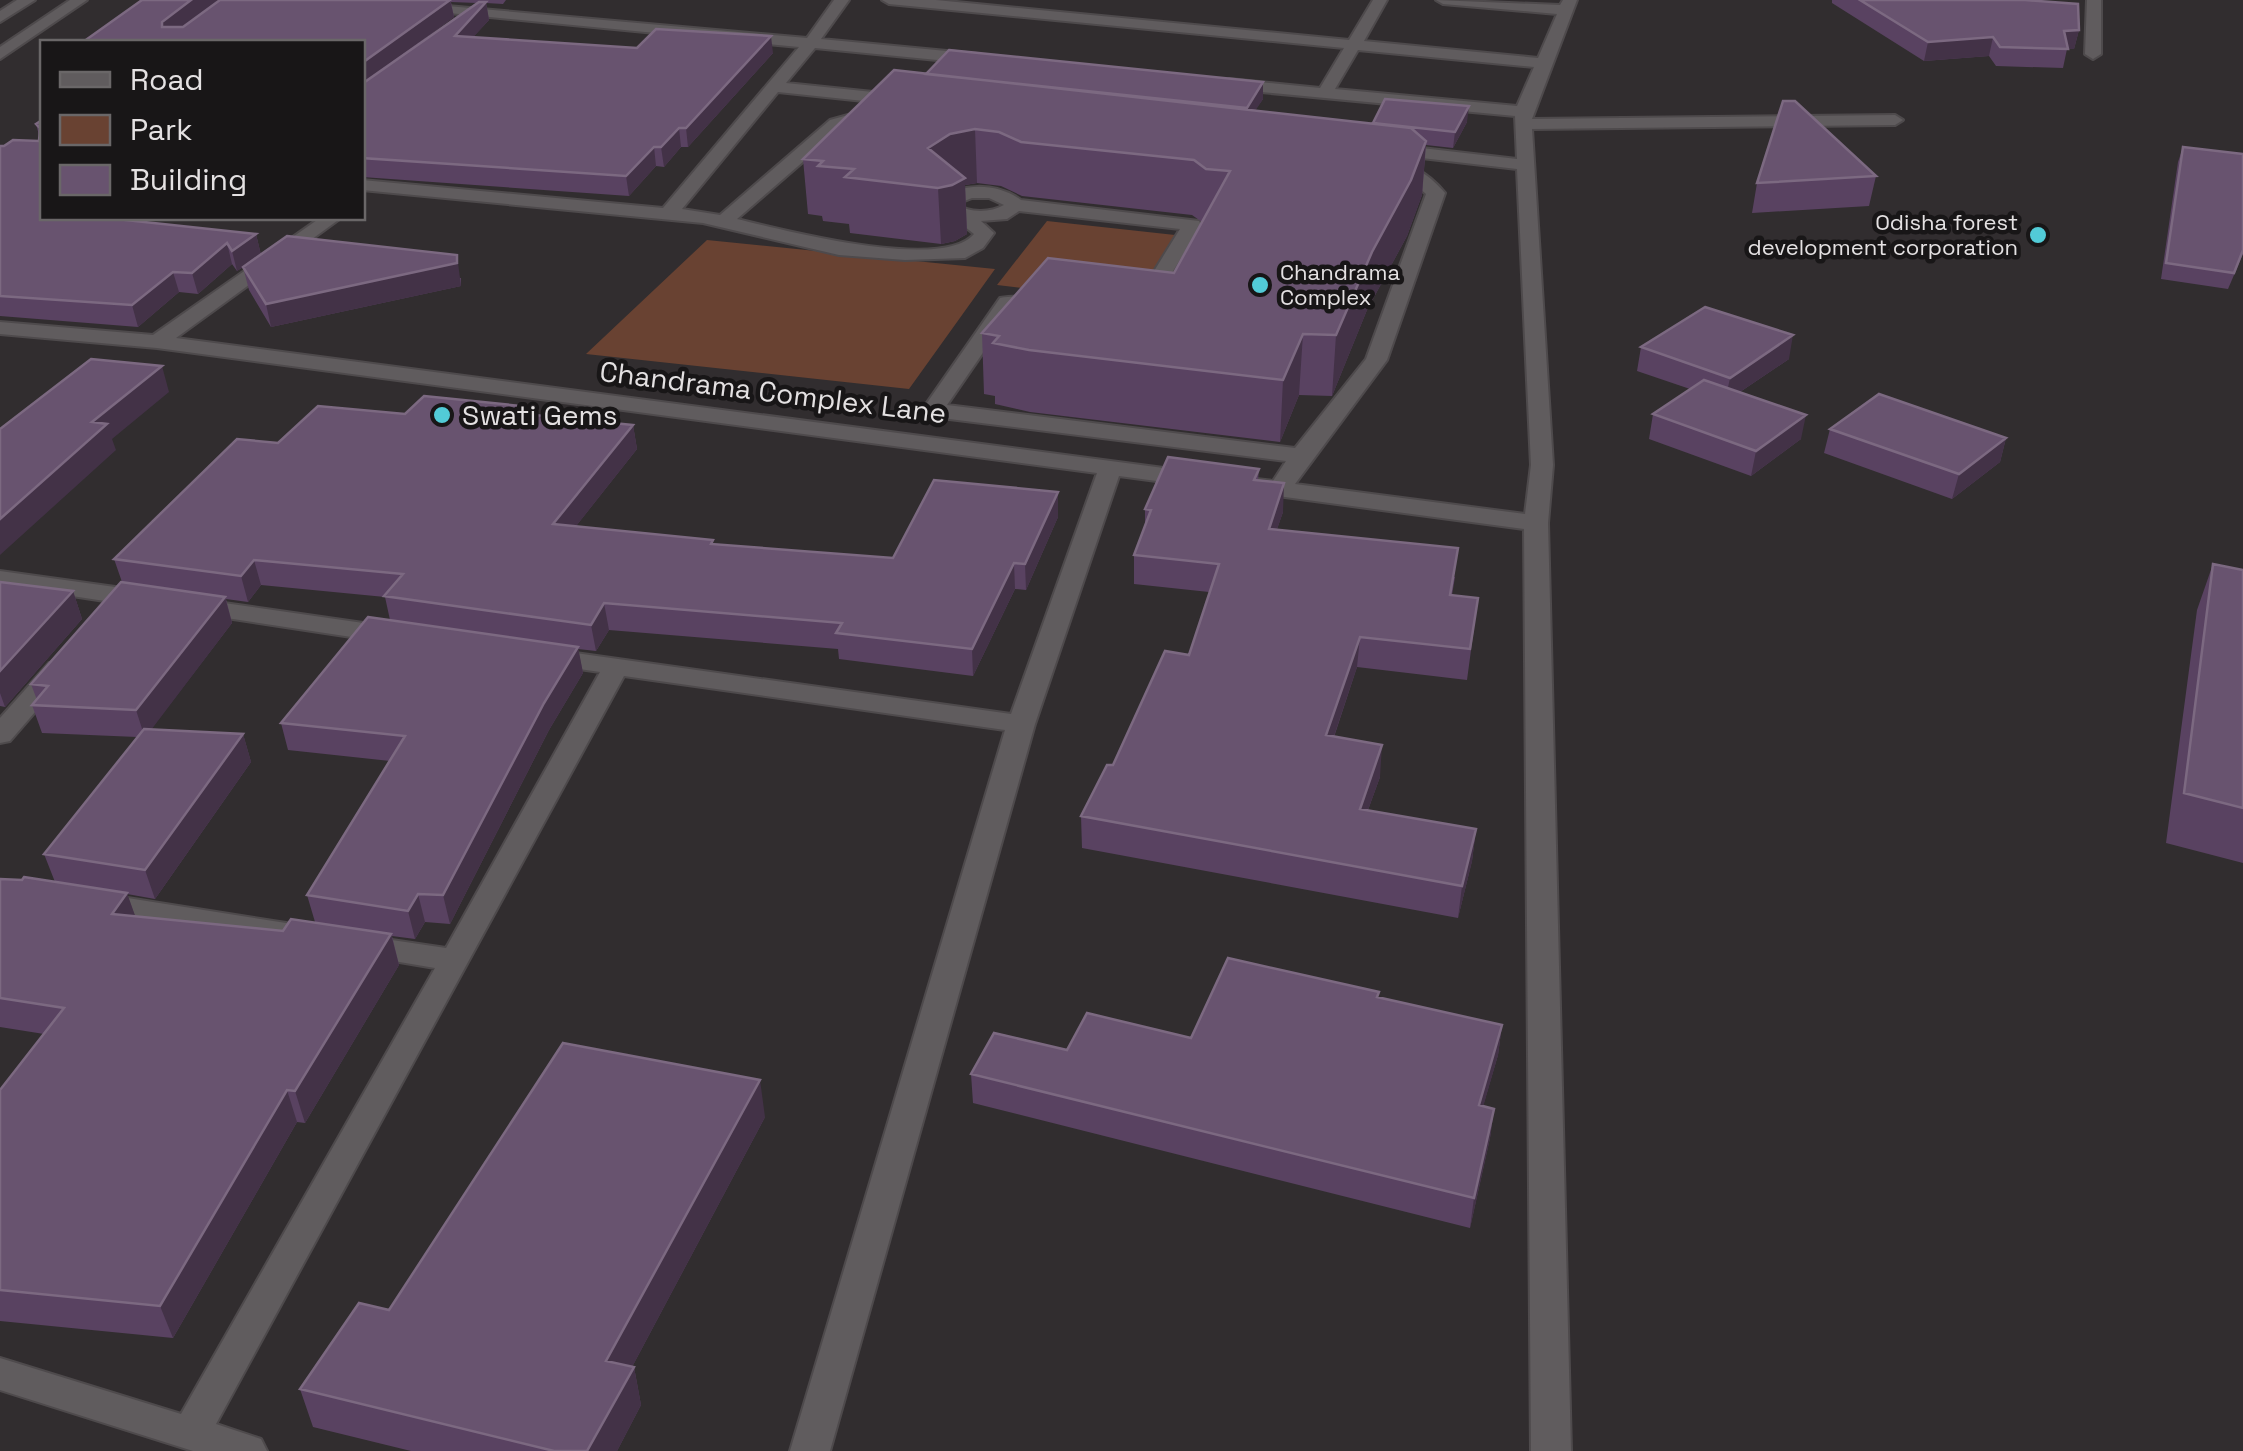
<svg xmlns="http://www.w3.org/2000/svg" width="2243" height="1451" viewBox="0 0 2243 1451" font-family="'Space Grotesk',sans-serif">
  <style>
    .green { fill: #694232 }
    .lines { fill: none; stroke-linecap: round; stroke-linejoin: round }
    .minor-casing { stroke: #4e4a4c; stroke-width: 4 }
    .secondary-casing { stroke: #4e4a4c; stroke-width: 4 }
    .minor { fill: #605c5e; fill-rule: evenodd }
    .secondary { fill: #605c5e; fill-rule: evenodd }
    .wall { fill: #594261; fill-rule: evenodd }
    .shaded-wall { fill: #433247 }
    .building { fill: #68536f; stroke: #7c6981; stroke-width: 2.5 }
    .poi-dot { fill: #52cbd7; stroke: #181617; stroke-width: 4 }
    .labels { text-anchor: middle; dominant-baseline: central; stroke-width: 9; stroke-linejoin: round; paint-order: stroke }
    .far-poi-label { font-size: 22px; fill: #e4e1e2; stroke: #181617; text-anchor: end }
    .street-label { font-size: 28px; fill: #e4e1e2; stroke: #181617 }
    .poi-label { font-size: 28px; fill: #e4e1e2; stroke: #181617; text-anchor: start }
  </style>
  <rect width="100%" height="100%" fill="#312d2f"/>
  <path class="green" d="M1047 221 1175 235 1135 302 997 285Z
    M707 240 995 269 909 389 586 354Z"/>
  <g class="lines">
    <g class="minor-casing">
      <path id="minor" d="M834 0H849L821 39 978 54 986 59 978 64 815 48 786 83 902 95 910 100 902 105 778 92 682 209 720 215 830 120 877 107 885 112 883 116 842 128 737 219C783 230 942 272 974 234L935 203C958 182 996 182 1021 200L1199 221 1201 225 1152 306H1138L1135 302 1180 229 1019 211 1007 219 981 221 994 233 983 248 965 258 905 260 839 255 703 223 362 190V180L663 208 799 47 418 10 411 6 413 3 807 38ZM972 198H989L1004 205C990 213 969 213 957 204Z
        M882 0H936L1349 40 1373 0H1387L1364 41 1538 58 1557 14 1443 4 1436 0 1560 5 1563 0H1577L1532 119 1895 115 1903 120 1895 125 1532 129 1553 465 1548 523 1571 1451H1531L1524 529 1247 492 1235 485 1247 478 1273 481 1286 461 933 417 922 410 1000 298C1015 295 1043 296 1055 306L1045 312 1013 309 947 405 1295 448 1366 359 1426 194 1408 178 1382 170C1403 154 1431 176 1445 193L1387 360 1295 484 1525 514 1531 465 1517 169 1387 154 1378 149 1387 144 1517 159 1515 116 1229 89 1221 84 1229 79 1320 88 1344 48 889 4ZM1358 50 1534 67 1517 106 1335 89Z
        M2087 0H2101V54L2093 59 2085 54Z
        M320 218H341L176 338 1194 472 1206 479 1194 486 1119 476 1035 724 830 1451H790L1005 730 624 676 216 1424 261 1439 267 1451H193L0 1390V1358L181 1414 435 968 358 955 347 952 342 945 347 938 358 935 446 948 600 672 538 663 534 657 538 651 547 649 1011 714 1097 473 157 348 0 334V322L153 335Z
        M0 571 144 591 157 599 144 607 0 585Z
        M196 599 391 627 404 635 391 643 187 612 183 607 187 602Z
        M58 661 71 669 67 675 10 741 0 743V718L49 663Z
        M96 893 286 923 297 926 302 933 297 940 286 943 85 910 81 903 85 896Z"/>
    </g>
    <g class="secondary-casing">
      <path id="secondary" d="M17 0H35L0 22V11Z
        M70 0H87L0 59V47Z"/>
    </g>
    <use href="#minor" class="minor"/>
    <use href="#secondary" class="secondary"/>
  </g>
  <path class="wall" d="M218 0 182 27 220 0H506L503 4 486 3 489 20 473 37 637 48 773 53 688 147H681L664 167 656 166 629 196 362 177V42H83ZM451 2 477 3 364 83 454 17Z
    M1832 0H2025L2079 30 2074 49H2067L2063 68 1996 66 1989 56 1924 61 1832 3Z
    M926 74 1263 82V99L1255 110 1373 124 1467 122 1453 148 1426 145 1422 195 1407 236 1367 310 1332 396 1299 395 1280 442 1030 412 995 404V396L984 394 982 333 1174 273 1202 222 1192 215 1022 196 1001 186 977 183 965 185 967 234 955 241 941 244 850 233 849 224 823 221 822 216 808 214 803 159Z
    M42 120V218L256 234 261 255 461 278V286L271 327 249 290 243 267 237 271 232 264 198 294 179 292 138 327 0 316V146L39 141V135L36 124Z
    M2183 147 2243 154V254L2228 289 2161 279 2178 162Z
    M1876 176 1869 206 1752 213 1757 183Z
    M1641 347 1789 359 1740 392 1801 439 1751 476 1649 439 1653 414 1690 389 1637 371Z
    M405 414H523L633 425 637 449 576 526 714 544 893 558 1058 492V517L1026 590 1015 589 973 676 839 659 838 649 609 630 596 651 578 649 583 673 549 730 450 924 425 922 415 939 392 936 399 965 305 1123 297 1122 173 1338 0 1321V1090L44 1034 0 1027V879L55 882 44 854 137 737 42 733 32 705 37 700 31 684 122 582 114 559 278 443ZM261 585 385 597 390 620 281 723 288 750 390 761 307 895 315 922 283 931 135 916 127 894 155 899 251 762 243 734 151 729 232 623 226 599 248 602Z
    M1830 429 2006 438 2000 462 1952 499 1824 453Z
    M1259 469 1258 480 1283 512 1277 529 1455 577 1452 595 1474 628 1467 680 1357 667 1334 737 1380 777 1368 810 1476 829 1472 861 1458 918 1082 848 1081 816 1113 765 1189 655 1209 592 1134 584V555L1145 526V509Z
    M2213 564 2243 570V863L2166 843 2197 610Z
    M0 582 73 591 82 619 5 707 0 706Z
    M1378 997 1502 1025 1498 1055 1483 1106 1494 1109 1490 1138 1470 1228 973 1103 971 1074 1067 1050 1191 1038Z
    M765 1117 632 1367H634L641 1405 617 1451H411L313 1427 300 1389 389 1310Z"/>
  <path class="shaded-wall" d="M191 0H218L167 39 162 27V22Z
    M450 0 454 17 362 84V63Z
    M486 2 489 20 458 54 455 36Z
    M2079 30 2074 49H2067L2064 31Z
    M771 36 773 53 688 147 686 128Z
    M1993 37 1989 56 1924 61 1928 42Z
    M1263 82V99L1246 125 1247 108Z
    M1469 106 1467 122 1453 148 1455 132Z
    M679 128 681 147 664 167 661 147Z
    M975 129 977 183 965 185 967 234 955 241 941 244 938 188 928 148 950 134Z
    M1426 141 1422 195 1407 236 1367 310 1332 396 1336 335 1372 252Z
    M654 147 656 166 629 196 626 176Z
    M256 234 261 255 237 271 232 251Z
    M227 243 232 264 198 294 192 273Z
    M457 255 461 286 271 327 266 304Z
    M173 272 179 292 138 327 132 305Z
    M1303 334 1299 395 1280 442 1283 380Z
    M1793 335 1789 359 1725 402 1730 378Z
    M162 366 169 392 112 439 116 450 0 555V519L92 422Z
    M1806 415 1801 439 1751 476 1756 451Z
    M633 425 637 449 558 549 553 524Z
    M2006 438 2000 462 1952 499 1959 474Z
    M1284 483 1283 512 1267 558 1269 529Z
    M1058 492V517L1026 590 1025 564Z
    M254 560 261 585 248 602 241 576Z
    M1014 563 1015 589 973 676 972 649Z
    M73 591 82 619 5 707 0 693V671Z
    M225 597 232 623 145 738 136 710Z
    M604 603 609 630 596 651 591 625Z
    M1360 637 1357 667 1324 766 1326 735Z
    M578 647 583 673 549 730 450 924 443 895 544 703Z
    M243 734 251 762 155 899 145 870Z
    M1382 745 1380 777 1357 840 1360 809Z
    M1476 829 1472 861 1458 918 1462 886Z
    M127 893 138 924 112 914Z
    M418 894 425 922 415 939 408 911Z
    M391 934 399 965 305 1123 295 1091Z
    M1502 1025 1498 1055 1475 1135 1479 1105Z
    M760 1080 765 1117 615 1399 606 1361Z
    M287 1090 297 1122 173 1338 160 1306Z
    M1494 1109 1490 1138 1470 1228 1474 1198Z
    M634 1367 641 1405 617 1451H587Z"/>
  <path class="building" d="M142 0H191L162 22V27H183L220 0H450L362 63V42H83Z
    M1860 0H2025L2078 4 2079 30 2064 31 2068 49 2000 47 1993 37 1928 42Z
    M479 2H486L455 36 637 48 656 29 771 36 686 128H679L661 147H654L626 176 362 158V84Z
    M949 50 1263 82 1247 108 926 74Z
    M894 70 1411 128 1426 141 1411 180 1372 252 1336 335 1303 334 1283 380 1029 350 993 343 999 336 982 333 1048 258 1174 273 1230 171 1206 169 1194 160 1021 142 999 132 975 129 950 134 928 148 965 178 952 185 938 188 845 177 854 169 818 166 823 161 803 159Z
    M1385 99 1469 106 1455 132 1373 123Z
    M1783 101H1795L1876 176 1757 183Z
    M42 120V218H107L256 234 232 251 227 243 192 273 173 272 132 305 0 296V146H4L13 140 39 141 40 128 36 124Z
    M2183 147 2243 154V250L2234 273 2166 263Z
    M287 236 457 255V263L266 304 243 267Z
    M1705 307 1793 335 1730 378 1641 347Z
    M91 359 162 366 92 422 107 424 0 519V429Z
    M1704 380 1806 415 1756 451 1653 414Z
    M1879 394 2006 438 1959 474 1830 429Z
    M424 396 521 406 515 413 633 425 553 524 713 540 711 544 893 558 934 480 1058 492 1025 564 1014 563 972 649 836 633 842 623 604 603 591 625 384 596 403 574 254 560 241 576 114 559 237 439 278 443 318 406 405 414Z
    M1168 457 1259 469 1254 480 1284 483 1269 529 1458 548 1450 595 1478 598 1470 649 1360 637 1326 735 1382 745 1360 809 1476 829 1462 886 1081 816 1107 765H1113L1165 651 1189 655 1219 564 1134 555 1151 510 1145 509Z
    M2213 564 2243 570V808L2184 793Z
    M0 582 73 591 0 671Z
    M121 582 225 597 136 710 32 705 48 686 31 684Z
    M368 617 578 647 544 703 443 895 418 894 408 911 307 895 405 736 281 723Z
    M144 729 243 734 145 870 44 854Z
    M24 877 127 893 112 914 283 931 291 919 391 934 295 1091 287 1090 160 1306 0 1290V1090L64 1008 0 998V879L22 880Z
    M1228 958 1379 992 1377 997 1502 1025 1479 1105 1494 1109 1474 1198 971 1074 994 1033 1067 1050 1087 1013 1191 1038Z
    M563 1043 760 1080 606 1361 634 1367 587 1451H554L300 1389 359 1303 389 1310Z"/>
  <g class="poi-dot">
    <circle cx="2038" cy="235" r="10"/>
    <circle cx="1260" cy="285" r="10"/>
    <circle cx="442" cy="415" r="10"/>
  </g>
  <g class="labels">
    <g class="far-poi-label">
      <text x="2018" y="222">Odisha forest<tspan x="2018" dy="25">development corporation</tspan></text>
      <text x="1280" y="272" text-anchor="start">Chandrama<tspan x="1280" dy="25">Complex</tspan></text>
    </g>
    <g class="street-label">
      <text transform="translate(773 392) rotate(7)">Chandrama Complex Lane</text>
    </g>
    <g class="poi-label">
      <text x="462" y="415">Swati Gems</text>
    </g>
  </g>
  <rect x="40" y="40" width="325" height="180" fill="#181617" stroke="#6a6768" stroke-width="2.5"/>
  <rect x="60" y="72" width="50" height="15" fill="#605c5e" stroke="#6a6768" stroke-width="2.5"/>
  <text x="130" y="90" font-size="30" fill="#e4e1e2">Road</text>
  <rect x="60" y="115" width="50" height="30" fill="#694232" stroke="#6a6768" stroke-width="2.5"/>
  <text x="130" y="140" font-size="30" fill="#e4e1e2">Park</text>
  <rect x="60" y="165" width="50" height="30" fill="#68536f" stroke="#6a6768" stroke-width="2.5"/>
  <text x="130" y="190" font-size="30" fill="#e4e1e2">Building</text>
</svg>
